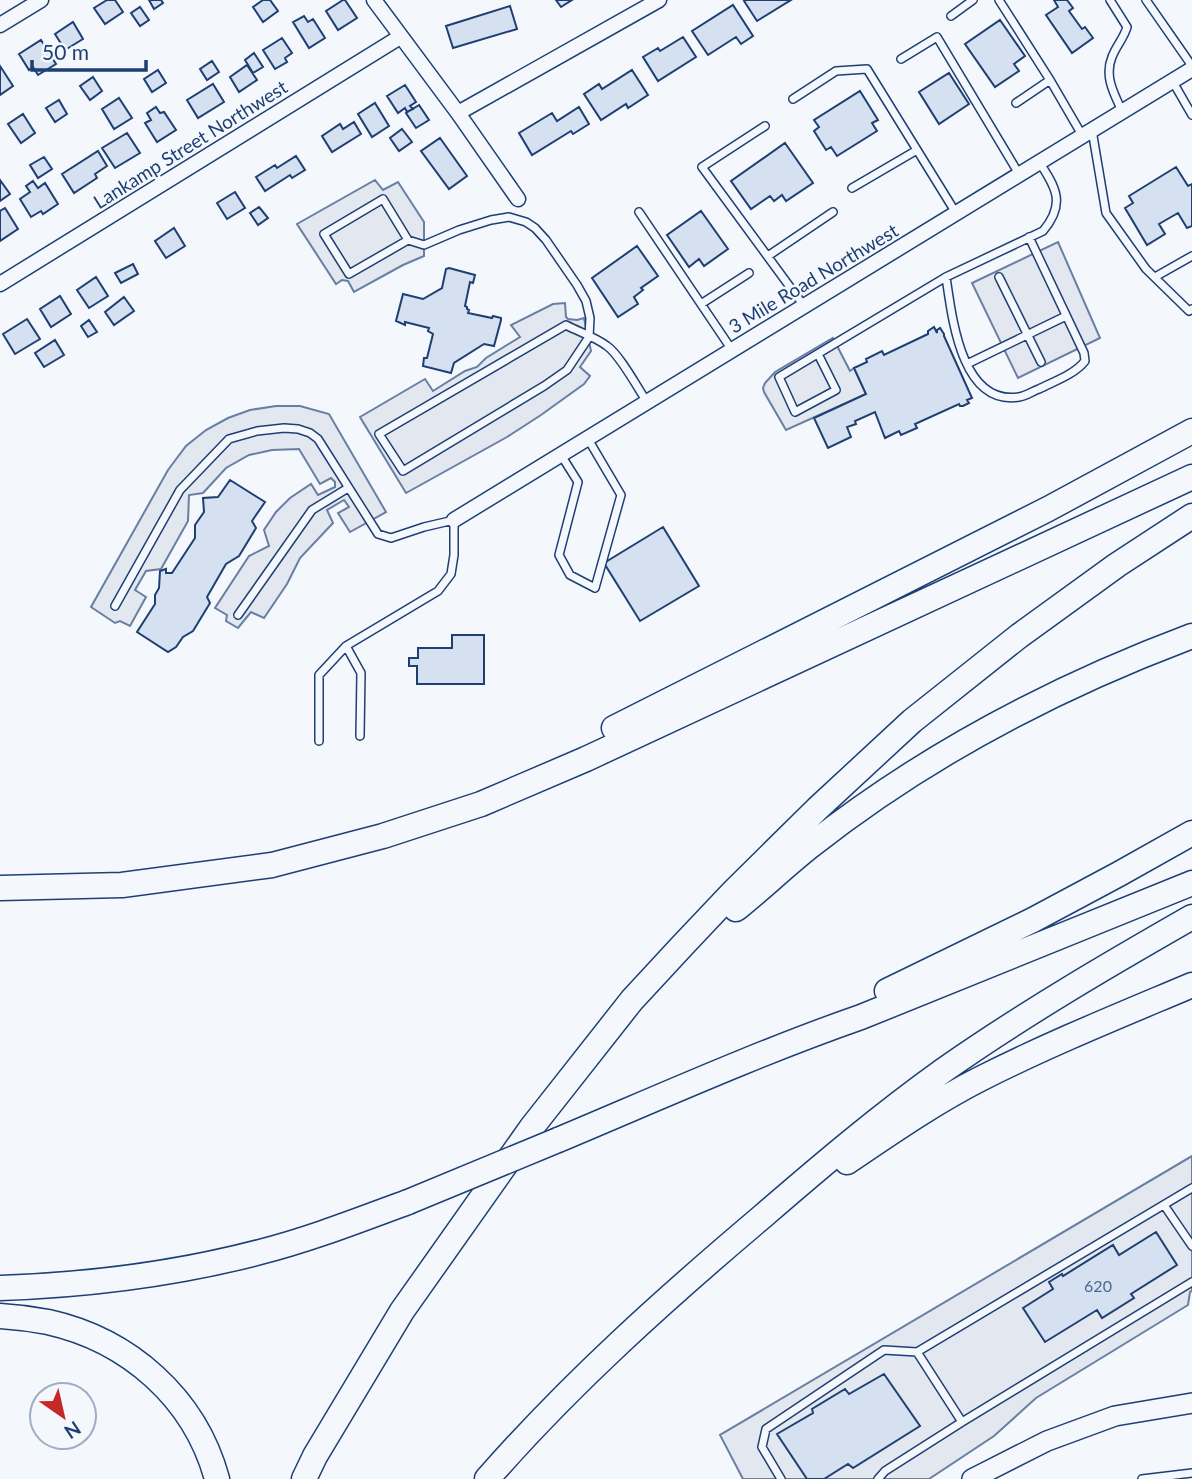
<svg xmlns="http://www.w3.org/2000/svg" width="1192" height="1479" viewBox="0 0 1192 1479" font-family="Lato,sans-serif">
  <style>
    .parking { fill: #e3e8f0; stroke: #687fa3; stroke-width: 2 }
    .building { fill: #d5e0f0; stroke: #1d3f73; stroke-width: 2 }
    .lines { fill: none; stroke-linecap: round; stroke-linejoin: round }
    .lane-casing { stroke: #1d3f73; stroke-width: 10 }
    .street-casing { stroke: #1d3f73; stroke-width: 17 }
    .secondary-casing { stroke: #1d3f73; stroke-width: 22 }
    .highway-casing { stroke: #1d3f73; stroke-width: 27 }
    .lane { stroke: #f4f7fb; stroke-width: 7 }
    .street { stroke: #f4f7fb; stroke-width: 14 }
    .secondary { stroke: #f4f7fb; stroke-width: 19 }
    .highway { stroke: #f4f7fb; stroke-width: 24 }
    .highway-bridge-casing { stroke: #1d3f73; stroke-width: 27; stroke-linecap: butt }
    .highway-bridge { stroke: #f4f7fb; stroke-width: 24 }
    .labels { text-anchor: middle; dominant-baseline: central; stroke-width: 5; stroke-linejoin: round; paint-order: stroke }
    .number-label { font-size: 16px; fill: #4b6792 }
    .street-label { font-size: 19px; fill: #1d3f73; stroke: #f4f7fb }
  </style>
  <rect width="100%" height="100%" fill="#f4f7fb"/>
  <path class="parking" d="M375 180 383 190 398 182 424 222V256L403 265 354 292 348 281 342 280 336 284 297 224Z
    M1058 242 1100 338 1018 378 972 283Z
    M565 303 566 317 568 319 577 320 584 318 591 351 580 367 590 376 584 384 541 415 507 437 406 493 360 417 425 379 433 391 465 371 477 367 486 358 520 337 511 325 553 304Z
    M833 338 850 371 854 368 866 394 786 430 764 392 763 388 765 383 775 372Z
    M276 406H300L329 414 386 512 350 532 338 513 349 507 344 500 327 510 333 523 300 558 287 584 264 618 251 612 238 628 226 621 227 615 215 608 249 556 269 546 264 530 276 512 290 498 311 484 318 495 335 487V482L331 478 320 484 299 449 272 450 249 455 226 468 203 493 189 495 188 521 161 569 146 571 135 590 146 597 130 626 120 621 115 623 91 607 168 470 186 446 206 430 228 418 250 410Z
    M1192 1156V1291L1190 1292 1188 1305 1036 1398 994 1436 929 1479H743L720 1435Z"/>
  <path class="building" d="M107 0H115L123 12 105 24 94 8Z
    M149 0H161L163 3 154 9Z
    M263 0H270L278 11 263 22 253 7Z
    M343 0H345L357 18 338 30 326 11Z
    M556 0H572L561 7Z
    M746 0H791L757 21 744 1Z
    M1054 0H1067L1073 8 1069 11 1082 29 1085 27 1093 38 1072 53 1046 15 1058 7Z
    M733 5 753 36 741 44 736 37 708 55 692 31Z
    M510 6 517 29 453 48 446 26Z
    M140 7 149 20 140 26 131 13Z
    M304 16 308 22 313 19 325 38 309 48 293 22Z
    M1000 20 1025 56 1014 64 1019 71 995 87 965 44Z
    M73 22 83 39 65 50 55 34Z
    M683 37 696 57 658 81 643 57 658 48 660 51Z
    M282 38 292 53 285 58 287 62 275 69 263 50Z
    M41 40 56 64 38 75 33 67 29 70 19 54Z
    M254 53 263 67 253 73 245 60Z
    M212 61 219 72 207 80 200 69Z
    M247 65 257 80 239 92 230 77Z
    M0 66 13 86 0 95Z
    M158 70 166 83 152 92 144 79Z
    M632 70 648 95 628 108 626 104 601 120 584 94 599 84 602 89Z
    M949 73 969 104 939 124 919 92Z
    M93 77 102 91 90 100 80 86Z
    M213 84 224 102 198 118 187 100Z
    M405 85 416 102 410 106 413 109 407 112 405 108 398 113 387 96Z
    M860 91 878 120 872 123 877 131 837 156 831 147 826 150 814 131 819 127 814 120Z
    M119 98 132 118 114 129 102 109Z
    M59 100 67 114 55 122 46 108Z
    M375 103 389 126 372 137 358 114Z
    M419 105 429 120 416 128 406 113Z
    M156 107 160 113 164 112 176 130 157 142 145 123 151 120 147 113Z
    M579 107 589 124 573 134 571 131 532 155 519 133 552 113 557 121Z
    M23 114 35 133 21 143 8 124Z
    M354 122 361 134 332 152 322 136 340 124 343 129Z
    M402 129 412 142 399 151 390 138Z
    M127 133 140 153 115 168 102 148Z
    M440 138 467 176 449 189 421 151Z
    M785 143 813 183 786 201 782 195 774 201 770 196 751 209 731 181Z
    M98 151 107 166 95 174 97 178 74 193 62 174Z
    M296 156 305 170 292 178 290 175 265 191 256 177 275 165 277 168Z
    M44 157 52 169 38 178 30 165Z
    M1176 167 1188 186 1192 184V226L1187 228 1178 213 1159 224 1165 234 1147 245 1125 208 1133 203 1129 196Z
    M0 180 10 194 0 201Z
    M33 181 38 188 45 183 58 204 43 214 41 211 31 217 20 199 30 192 26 186Z
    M235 192 245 208 227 219 217 203Z
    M259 207 268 218 258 225 250 213Z
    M5 208 18 229 0 241V211Z
    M701 211 728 249 704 266 699 259 689 267 667 235Z
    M174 228 185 246 166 258 155 241Z
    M637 246 658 276 641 288 643 290 634 297 638 304 618 317 592 278Z
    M133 264 138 274 121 283 115 273Z
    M449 268 475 275 473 283 470 282 465 306 467 307V309L469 310 468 313 492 318 493 316 501 318V320L494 346 484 344 454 363 451 373 423 366 424 358H427L433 334 428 331 429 328 405 322V325L396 321 403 294 423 299 442 288 446 269Z
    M96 277 108 296 89 308 77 290Z
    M60 296 71 314 51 327 40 309Z
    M124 297 134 311 114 325 105 312Z
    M27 319 40 339 15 354 3 334Z
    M89 320 97 332 88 337 81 326Z
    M934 327 937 333V330L940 328 944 334V336L972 398 967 400 969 403 963 406H960L959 404 915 424 917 428 901 435 899 431 885 438 875 412 855 421 856 424 847 427 851 437 828 448 814 418 866 394 854 368 867 362 866 359 882 351 884 355 928 334V331Z
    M55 340 64 355 44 367 35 353Z
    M230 480 265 502 252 521 256 528 239 556 226 564 207 597 210 603 193 631 183 637 176 647 168 652 137 632 155 604V595L159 588 160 571 166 569V573H172L195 538V525L204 512 203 498 218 497Z
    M663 527 699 586 640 621 604 563Z
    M452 635H484V684H417V666H409V658H418V648H452Z
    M1156 1232 1177 1265 1131 1294 1134 1298 1102 1318 1097 1310 1045 1342 1023 1308 1053 1289 1049 1282 1062 1274 1063 1276 1113 1245 1119 1255Z
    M884 1374 920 1426 853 1468 848 1464 824 1479H807L777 1434 813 1413 812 1409 845 1389 849 1394Z"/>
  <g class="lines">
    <g class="lane-casing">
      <path id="lane" d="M999 0 1050 80 1082 135
        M1110 0 1127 27C1124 38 1116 46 1112 57 1104 76 1114 94 1122 111
        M1146 0 1192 66
        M951 16 973 0
        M901 59 937 37 1019 174
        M1173 82 1192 115
        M793 99 836 71 867 69 956 213
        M1016 103 1050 80
        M765 126 702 167 804 306
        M1092 130 1106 213 1146 269 1189 311 1192 309
        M852 188 917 150
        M639 212 732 350
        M408 240 349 274 324 234 383 199 408 240 424 245 459 230 491 220 509 217 526 222 535 228 546 240 577 285 586 301 590 318 589 337 567 370 544 386 403 471 379 434 566 325C579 332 595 337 607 346 620 355 637 387 647 402
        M768 256 833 212
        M946 277C952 317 961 406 1019 397 1026 396 1033 391 1039 389 1055 381 1075 374 1085 361L1084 353 1029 237
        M999 277 1041 362
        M1155 277 1192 256
        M701 304 749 273
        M818 354 836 390 795 412 779 377 946 277 1043 231C1066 204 1056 187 1039 162
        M967 364 1066 316
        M561 455 578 482 559 555 570 575 595 588 621 495 588 439
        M115 606 180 490 229 439 257 431 284 428 298 429 310 433 318 439 378 534 391 538 424 527 454 520V555L451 574 438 591 346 646 319 675V741
        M238 615 312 510 348 488
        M346 646 361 673 360 736
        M1164 1205 1192 1246
        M962 1422 1192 1282
        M781 1479 762 1447 766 1429 884 1350 917 1352 1192 1188
        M878 1479 885 1471 962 1422 917 1352
        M1142 1479 1192 1473"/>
    </g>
    <g class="street-casing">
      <path id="street" d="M374 0 458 113 518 199
        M0 25 41 0
        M458 113 659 0
        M0 284 400 37
        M454 520 1192 69"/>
    </g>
    <g class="secondary-casing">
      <path id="secondary" d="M972 1479 1047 1441 1115 1416 1192 1403"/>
    </g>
    <g class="highway-casing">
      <path id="highway" d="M614 728 1048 509 1192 431
        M0 888 122 885 272 865 383 836 481 804 586 759 1192 477
        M736 909C761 889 784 867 809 847 924 756 1056 687 1192 636
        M887 991 1033 920 1119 874 1192 833
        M558 1140C658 1098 758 1053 861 1017L1192 883
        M847 1162C890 1133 933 1103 980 1079 1049 1044 1121 1015 1192 985
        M0 1288C87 1285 176 1274 260 1252 311 1239 359 1220 408 1202
        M0 1316C16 1317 32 1319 48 1322 129 1340 195 1398 217 1479
        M304 1479 315 1456 402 1311 532 1127 632 1000 682 946 734 891 817 809 912 721 1019 636 1117 565 1192 516
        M487 1479C571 1383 666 1298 763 1216 822 1165 881 1115 944 1070 1024 1014 1108 965 1192 917"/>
    </g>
    <use href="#lane" class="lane"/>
    <use href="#street" class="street"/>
    <use href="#secondary" class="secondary"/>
    <use href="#highway" class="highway"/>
    <g class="highway-bridge-casing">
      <path id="highway-bridge" d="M408 1202 558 1140"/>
    </g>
    <use href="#highway-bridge" class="highway-bridge"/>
  </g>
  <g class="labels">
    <g class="number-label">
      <text x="1098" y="1285">620</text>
    </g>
    <g class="street-label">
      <text transform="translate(190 144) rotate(-32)">Lankamp Street Northwest</text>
      <text transform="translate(813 278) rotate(-31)">3 Mile Road Northwest</text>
    </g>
  </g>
  <g transform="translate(63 1416) rotate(146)"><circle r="33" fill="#f4f7fb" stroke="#9eadc5" stroke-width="2"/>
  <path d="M0-5L12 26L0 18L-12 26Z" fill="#c62828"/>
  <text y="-10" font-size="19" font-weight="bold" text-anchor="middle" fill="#1d3f73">N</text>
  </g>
  <path d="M32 60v10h114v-10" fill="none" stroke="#1d3f73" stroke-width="3.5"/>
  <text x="42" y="60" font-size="21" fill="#1d3f73" stroke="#f4f7fb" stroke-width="5" paint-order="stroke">50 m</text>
</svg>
